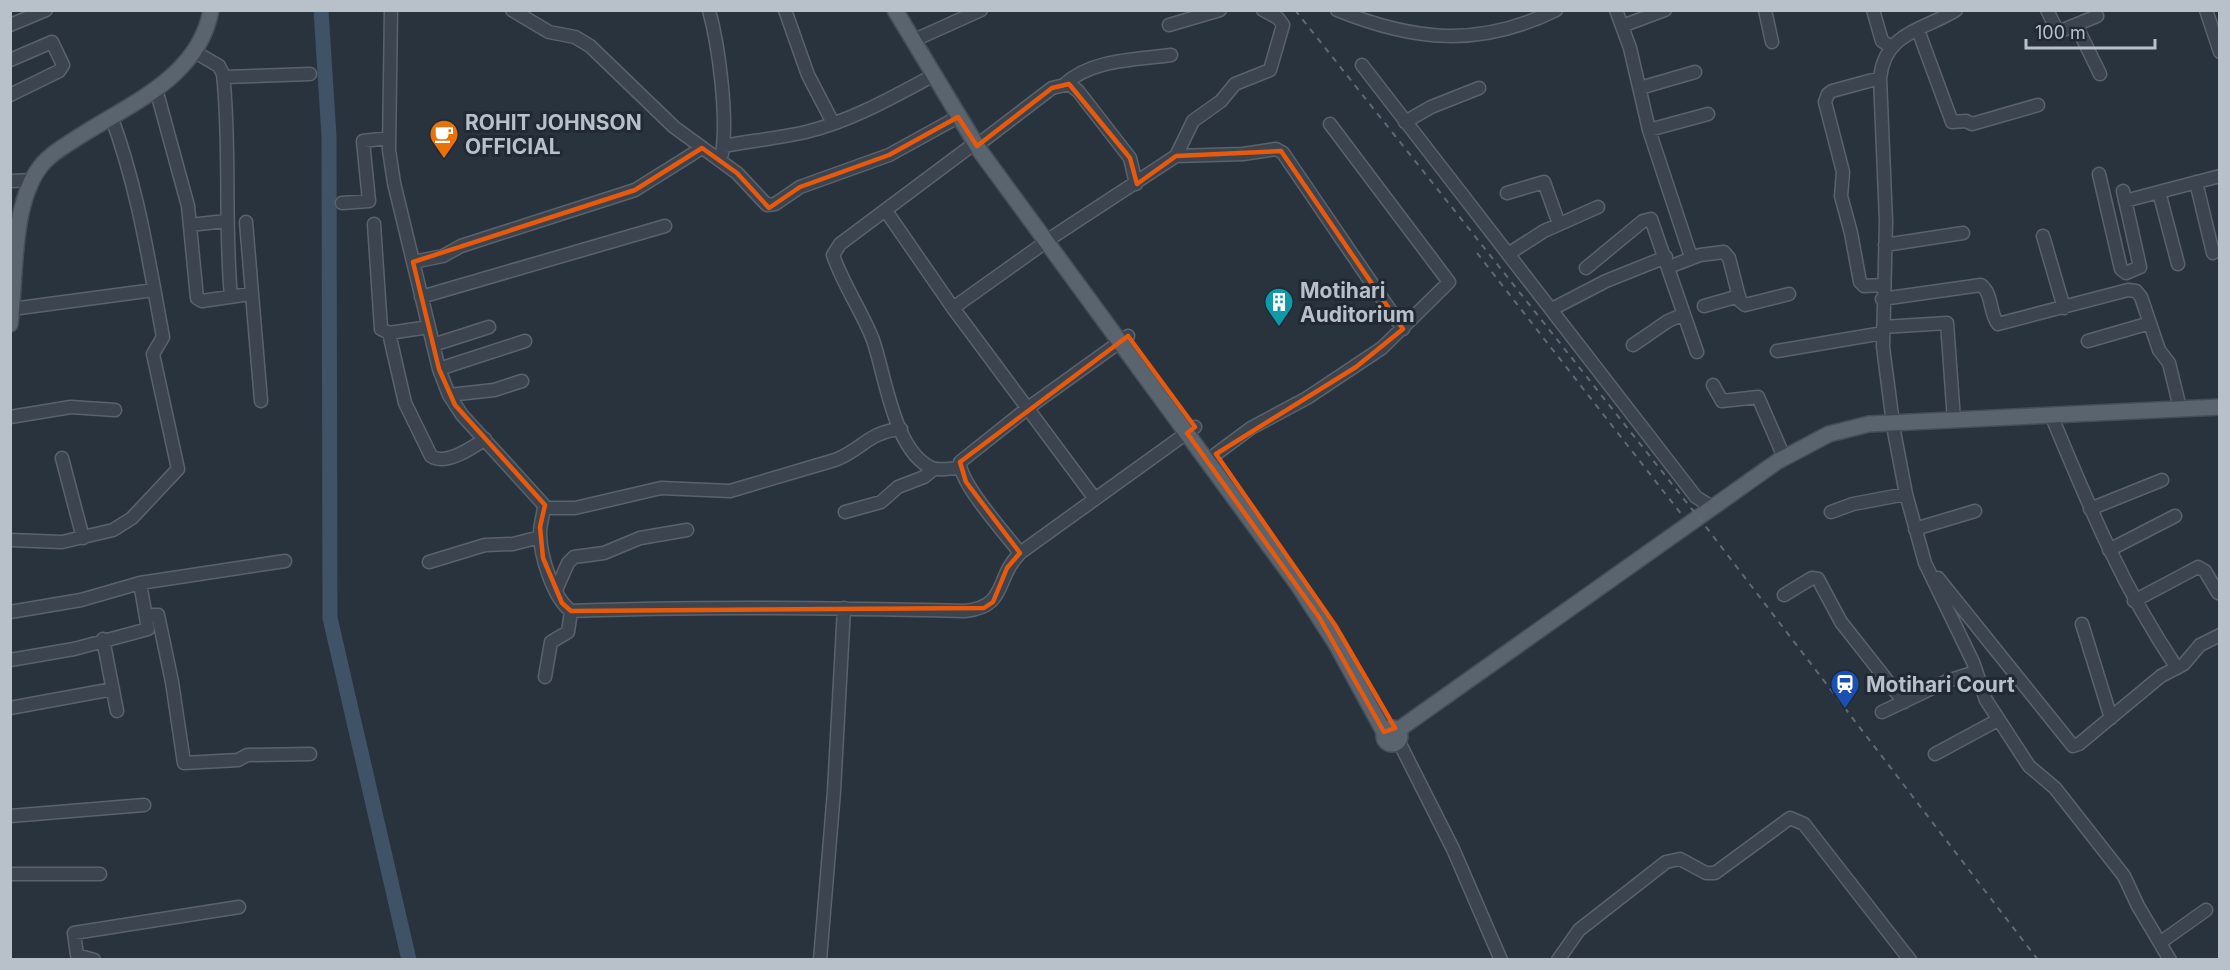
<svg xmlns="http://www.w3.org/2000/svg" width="2230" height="970" viewBox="0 0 2230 970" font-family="Inter,sans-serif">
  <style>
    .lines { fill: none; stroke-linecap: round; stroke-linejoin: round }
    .river { stroke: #405266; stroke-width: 15 }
    .minor-casing { stroke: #5a636c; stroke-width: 15 }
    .major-casing { stroke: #454e58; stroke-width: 18 }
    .minor { stroke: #3c454f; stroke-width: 12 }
    .major { stroke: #5a646e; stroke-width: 15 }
    .rail { stroke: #5e6a75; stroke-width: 2; stroke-dasharray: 6 6; stroke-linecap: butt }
    .marked { fill: none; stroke: #e8590c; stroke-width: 4.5; stroke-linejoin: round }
    .labels { text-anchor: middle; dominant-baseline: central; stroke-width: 6; stroke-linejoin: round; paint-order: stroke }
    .poi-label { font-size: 21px; font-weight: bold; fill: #b8c0c9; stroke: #212a34; text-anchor: start }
  </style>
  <rect width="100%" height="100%" fill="#28333e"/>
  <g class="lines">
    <path class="river" d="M321 10 329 137 330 618 409 960"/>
    <g class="minor-casing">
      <path id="minor" d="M391 10 389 150 394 183 439 369 449 395 462 415 544 505C544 514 540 523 540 533 540 555 553 598 571 611 702 606 833 608 965 611 1008 606 994 580 1020 553L1195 427
        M512 10 549 32 575 37 590 46 674 127 737 173 767 205 775 204 800 187 889 155 958 117
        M709 10C719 47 728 117 722 154
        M785 10 808 75 833 123
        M1337 10C1414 41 1479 48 1556 10
        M1616 10 1630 48 1649 130 1691 257
        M1765 10 1772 42
        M1873 10 1882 41 1891 47
        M1956 10C1922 31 1885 32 1880 78L1886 221 1883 347 1894 431 1906 494 1925 563 1973 662 1986 700 2029 766 2055 788 2124 876 2138 906 2170 960
        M2047 10 2058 32 2097 16
        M2206 10 2220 52
        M10 25 46 10
        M1169 25 1220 10
        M2076 25 2100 74
        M1622 26 1665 10
        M1918 30 1952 122 1966 121 1972 124 2038 105
        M921 37 981 10
        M195 52 219 66 223 74C231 148 224 222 231 297
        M10 60 52 42 63 65 59 71 10 95
        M1362 65 1696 497 1712 507
        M224 77 310 74
        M1880 78 1832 91 1828 94 1825 102 1843 172 1841 196 1851 233 1860 282 1864 286 1883 285
        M1065 84C1092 59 1136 60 1171 55
        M1640 88 1695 72
        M156 89 188 206 197 298 202 301 250 294
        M1405 122 1431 107 1479 88
        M1649 130 1708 114
        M984 140 1052 88 1069 84 1078 91 1130 158 1136 184
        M723 146C751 141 779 138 806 132 851 121 893 97 934 75
        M1176 156 1193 121 1221 101 1235 84 1270 70 1283 25 1278 18 1263 10
        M2099 174 2121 269 2126 273 2140 267 2123 191
        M10 181 32 180
        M2196 182 2213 253
        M1507 193 1544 182 1559 224
        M2125 201 2159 192
        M342 203 369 201 363 141 389 138
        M886 211 953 308 1095 499
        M246 222 261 401
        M374 224 381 329 389 333 429 327
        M190 225 226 221
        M2043 236 2064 308
        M1885 245 1963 233
        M1508 254 1544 231 1598 207
        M413 262 443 256 461 246 635 190 702 148
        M2178 264 2159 192 2220 176
        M1669 267 1700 255 1724 252 1729 258 1740 301 1745 305 1789 294
        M1586 268 1643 221 1651 219 1697 352
        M421 297 665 226
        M1882 299 1981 285C1993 294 1989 313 1998 324L2128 290 2136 291 2141 297 2159 350 2169 363 2180 408
        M1704 306 1739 296
        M953 308 1054 236 1176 156 1243 154 1276 149 1283 153 1403 329
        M12 309 154 290
        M1552 309 1606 281 1666 257
        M1883 327 1947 323 1954 420
        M389 333 405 403 431 456C445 466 472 448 485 439
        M2088 341 2150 323
        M433 345 489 327
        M1633 345 1668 321 1684 314
        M1777 351 1883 333
        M439 369 525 341
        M1713 385 1722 401 1758 397 1784 457
        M449 395 494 390 522 381
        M10 417 71 407 115 410
        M2054 422C2091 511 2123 588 2177 668
        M1216 454 1251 428 1307 398 1382 348 1449 282 1330 124
        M62 458 83 538
        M960 468C951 468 940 471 932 468 894 452 885 374 873 340 862 311 843 285 833 255L840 244 975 143
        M544 508H575L661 488 730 491 835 460C863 449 868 432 901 429
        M2090 509 2162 480
        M845 512 881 502 898 487 924 477 934 469
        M1831 512 1853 504 1906 494
        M1915 529 1975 511
        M10 540 62 542 113 530 132 518 178 469 153 354 163 337C149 262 138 188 111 116
        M2109 550 2175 516
        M1020 553C1006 534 959 483 960 462L1028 408 1128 336
        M429 562 485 545 513 544 540 537
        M1938 578 2073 746 2079 744 2161 676 2184 664 2200 645 2220 635
        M556 590 568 563 574 557 604 553 640 538 687 530
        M1784 595 1812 578 1818 579 1841 622 1904 702
        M2134 601 2198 567 2205 571 2218 593
        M10 612 81 600 140 583 285 561
        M146 615H158L172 682 184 763 238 760 247 755 310 754
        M2082 624 2111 718
        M103 639 117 711
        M10 660 74 649 148 629 140 583
        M545 677 551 642 568 632 571 611
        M10 708 113 689
        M1882 712 1947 681 1976 672
        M1398 740 1453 849 1501 960
        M1935 754 1998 720
        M10 816 144 805
        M10 874H100
        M2161 942 2206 910
        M94 960 77 955 74 933 239 907
        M820 960 834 791 844 608
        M1558 960 1579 930 1666 862 1680 859 1706 873H1715L1790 818 1804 824 1910 960"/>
    </g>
    <g class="major-casing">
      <path id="major" d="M895 10 980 151 1298 585 1336 644 1384 732
        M10 324C16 277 11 206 40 167 50 154 66 145 80 136 131 103 199 77 211 10
        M1384 736a8 8 0 1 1 16 0a8 8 0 1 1-16 0Z
        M1398 730 1778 461 1829 434 1869 424 2220 407"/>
    </g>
    <use href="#minor" class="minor"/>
    <use href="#major" class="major"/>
    <path class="rail" d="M1295 10 1703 523 2038 960
      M1477 253 1682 515"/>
  </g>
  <path class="marked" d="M1069 84 1130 158 1137 184 1176 156 1281 151 1403 329 1356 367 1216 454 1335 625 1395 728 1384 732 1319 617 1187 433 1195 427 1128 336 960 462 966 482 1020 553 1007 568 993 602 984 608 571 611 562 603 543 558 540 527 545 505 455 405 439 369 413 262 635 190 702 148 737 173 769 208 800 187 889 155 958 117 977 146 1052 88Z"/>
  <defs>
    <g id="cafe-pin" transform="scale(1.5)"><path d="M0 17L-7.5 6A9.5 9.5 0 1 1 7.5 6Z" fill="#e8710a" stroke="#212a34"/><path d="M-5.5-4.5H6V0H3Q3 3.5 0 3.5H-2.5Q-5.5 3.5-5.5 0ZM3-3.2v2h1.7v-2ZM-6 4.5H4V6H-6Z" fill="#fff"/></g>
    <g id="building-pin" transform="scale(1.5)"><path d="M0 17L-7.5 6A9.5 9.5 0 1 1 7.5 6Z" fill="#0f9aa8" stroke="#212a34"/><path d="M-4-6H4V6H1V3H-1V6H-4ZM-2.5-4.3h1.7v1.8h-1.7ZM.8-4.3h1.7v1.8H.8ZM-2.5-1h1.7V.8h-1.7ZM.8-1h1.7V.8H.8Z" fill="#fff"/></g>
    <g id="station-pin" transform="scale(1.5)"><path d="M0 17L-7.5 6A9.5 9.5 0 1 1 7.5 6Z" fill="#1a4fb4" stroke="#212a34"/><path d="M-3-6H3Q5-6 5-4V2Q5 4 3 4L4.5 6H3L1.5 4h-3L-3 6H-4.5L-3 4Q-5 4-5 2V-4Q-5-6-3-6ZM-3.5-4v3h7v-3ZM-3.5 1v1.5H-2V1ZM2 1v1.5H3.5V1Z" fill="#fff"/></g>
  </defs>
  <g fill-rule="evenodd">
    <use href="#cafe-pin" x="444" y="134"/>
    <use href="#building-pin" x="1279" y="302"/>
    <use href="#station-pin" x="1845" y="684"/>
  </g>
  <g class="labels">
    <g class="poi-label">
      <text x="465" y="122">ROHIT JOHNSON<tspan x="465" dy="24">OFFICIAL</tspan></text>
      <text x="1300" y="290">Motihari<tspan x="1300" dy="24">Auditorium</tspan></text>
      <text x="1866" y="684">Motihari Court</text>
    </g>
  </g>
  <rect width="2230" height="970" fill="none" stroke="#b8c0c9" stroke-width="24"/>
  <path d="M2026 39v9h129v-9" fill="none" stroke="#b8c0c9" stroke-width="3"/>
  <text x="2035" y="39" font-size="18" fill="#b8c0c9" stroke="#212a34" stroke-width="4.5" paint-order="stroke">100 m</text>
</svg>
